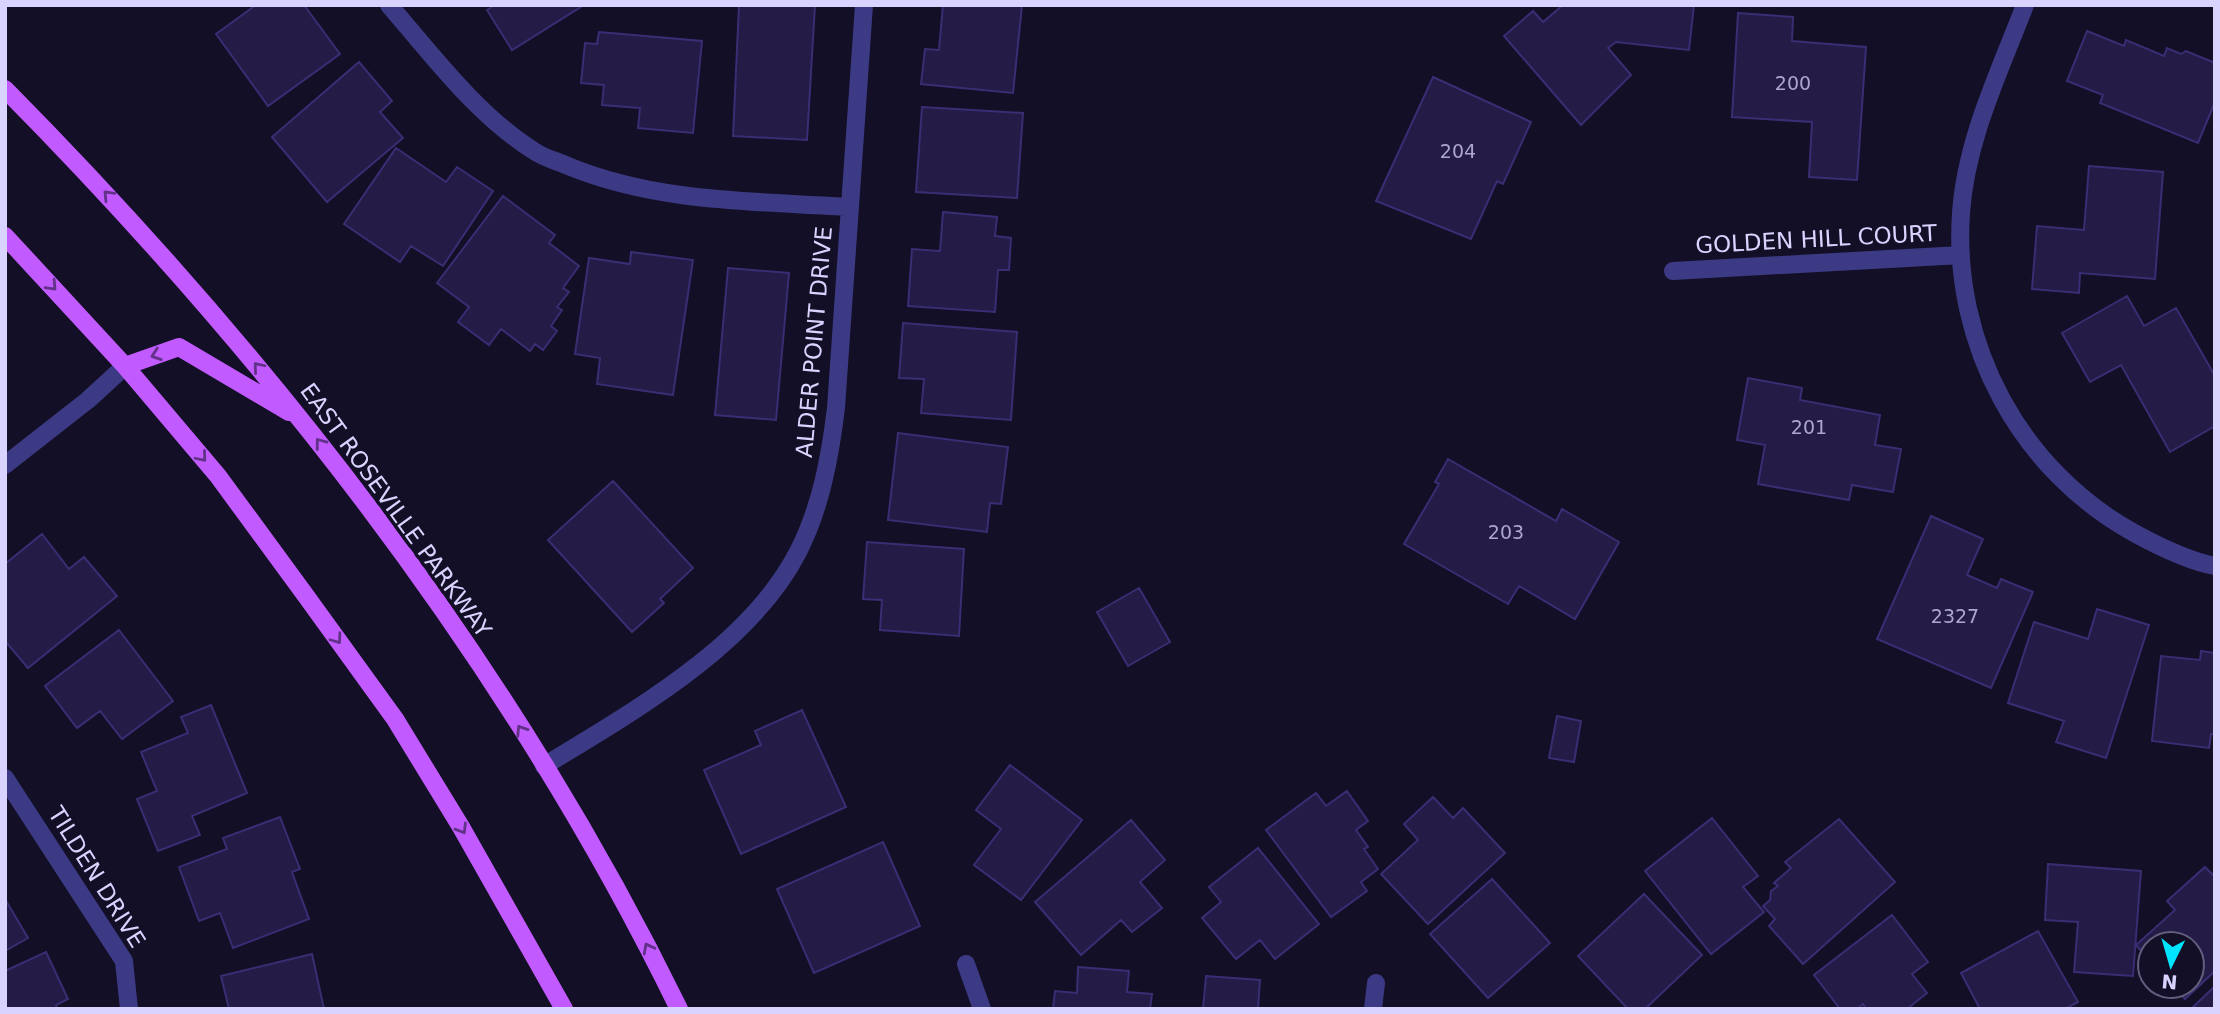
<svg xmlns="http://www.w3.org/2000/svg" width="2220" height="1014" viewBox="0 0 2220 1014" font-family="'DejaVu Sans',sans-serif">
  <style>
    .building { fill: #241b47; stroke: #3b2d73; stroke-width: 2 }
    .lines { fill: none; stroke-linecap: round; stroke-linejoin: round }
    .minor { stroke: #3d3a85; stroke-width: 18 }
    .major { stroke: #c25bff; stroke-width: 18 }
    .oneway { stroke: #623188 }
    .labels { text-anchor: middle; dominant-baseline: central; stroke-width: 7; stroke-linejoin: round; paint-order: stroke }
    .number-label { font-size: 19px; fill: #aca6d1 }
    .street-label { font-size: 23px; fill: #d9d4ff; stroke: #130f26 }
  </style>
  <rect width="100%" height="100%" fill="#130f26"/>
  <path class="building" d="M256 5H304L340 54 268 106 216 34Z
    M495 5H584L512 50 487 10Z
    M739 5H815L807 140 733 136Z
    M943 5H1022L1013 93 921 84 925 49 939 50Z
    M1563 5H1694L1689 50 1616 42 1608 48 1631 75 1581 125 1504 36 1533 11 1543 22Z
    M1738 13 1793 17 1792 41 1866 47 1857 180 1809 177 1812 122 1732 117Z
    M2087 31 2124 46 2126 40 2164 56 2167 48 2181 54 2186 51 2215 63V102L2198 143 2100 103 2103 95 2067 81Z
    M599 32 702 41 693 133 638 128 640 108 602 105 604 85 581 83 585 43 597 44Z
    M359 62 392 101 380 112 403 138 327 202 272 137Z
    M1433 77 1531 122 1503 184 1497 181 1471 239 1376 201Z
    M922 107 1023 113 1017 198 916 192Z
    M396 148 446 182 457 167 493 191 443 266 411 246 400 262 344 224Z
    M2089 166 2163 172 2155 279 2080 273 2079 293 2032 289 2037 226 2084 230Z
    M503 196 555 235 549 243 579 266 563 288 569 292 557 307 562 310 551 326 557 331 543 350 535 344 530 351 501 329 489 345 458 322 469 307 437 283Z
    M943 212 997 217 995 236 1011 238 1009 270H998L995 312 908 306 912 249 940 251Z
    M631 252 693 260 673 395 597 384 600 358 575 354 589 258 630 264Z
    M728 268 789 273 776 420 715 415Z
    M2127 296 2144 326 2176 308 2215 376V426L2170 452 2121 365 2090 382 2062 333Z
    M903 323 1017 332 1011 420 921 413 924 379 899 378Z
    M1748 378 1802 388 1800 400 1880 415 1875 445 1901 449 1893 492 1852 485 1849 500 1758 484 1765 445 1737 440Z
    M898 433 1008 447 1001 504 990 503 987 532 888 520Z
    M1448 459 1556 521 1562 509 1619 542 1575 619 1519 586 1508 604 1404 544 1439 484 1435 482Z
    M613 481 693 568 660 599 664 603 632 632 548 540Z
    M1931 516 1983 539 1967 575 1997 588 2001 579 2033 592 1991 688 1877 639Z
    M42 534 69 569 84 557 117 596 28 668 5 641V564Z
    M867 542 964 549 959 636 880 630 882 600 863 599Z
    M1139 588 1170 642 1128 666 1097 612Z
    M2097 609 2149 625 2106 758 2056 742 2064 721 2008 703 2034 622 2088 639Z
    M119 630 173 701 122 739 100 711 77 728 45 686Z
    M2201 651 2215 653V734H2211L2209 748 2152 741 2161 656 2200 660Z
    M211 705 247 793 192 816 200 835 158 851 137 799 157 791 141 752 188 733 181 717Z
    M802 710 846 807 741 854 704 770 761 745 755 731Z
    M1557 716 1581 721 1574 762 1549 758Z
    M1010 765 1082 820 1021 900 974 865 1001 829 976 810Z
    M1347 791 1368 821 1356 830 1368 847 1364 849 1378 869 1361 882 1367 891 1331 917 1266 830 1316 793 1326 806Z
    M1433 797 1453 818 1463 808 1505 853 1428 924 1381 874 1418 840 1404 824Z
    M280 817 300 869 292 872 309 919 233 948 220 913 199 921 179 867 227 849 223 838Z
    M1712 818 1758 876 1743 887 1764 912 1711 954 1645 871Z
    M1839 819 1895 882 1803 964 1769 926 1775 919 1763 906 1770 900 1771 891 1778 886 1774 883 1791 868 1785 862Z
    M1131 820 1165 860 1140 882 1162 908 1132 932 1121 920 1081 955 1035 902Z
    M883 842 920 926 814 973 777 889Z
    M1258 848 1319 924 1275 959 1260 940 1236 959 1202 918 1221 902 1209 887Z
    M2048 864 2141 871 2133 976 2074 972 2078 922 2045 920Z
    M2205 867 2215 877V971L2185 999 2173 986H2192V944H2150V961L2136 945 2175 910 2167 901Z
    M1492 879 1550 943 1488 998 1430 934Z
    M1644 894 1702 955 1645 1009H1628L1578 956Z
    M5 899 28 938 5 951Z
    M1892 915 1928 962 1912 974 1927 993 1907 1009H1866L1863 1004 1857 1009H1840L1814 975Z
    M2038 931 2078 1002 2065 1009H1980L1961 973Z
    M46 952 68 999 56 1005 57 1009H5V971Z
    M312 954 324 1009H229L221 976Z
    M1078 967 1129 971 1127 992 1152 994 1150 1009H1053L1055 991 1077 993Z
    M1206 976 1260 980 1258 1009H1203Z
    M2215 986V1009H2193L2192 1008Z"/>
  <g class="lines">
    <path class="minor" d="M389 5C433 56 477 115 534 151 544 158 557 161 568 166 658 203 755 201 850 207
      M2025 5C1999 73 1966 140 1961 213 1952 344 2020 471 2136 534 2160 547 2188 561 2215 566
      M1673 271 1961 255
      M5 465 88 400 125 366
      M544 766C632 712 749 647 798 552 821 507 830 457 836 408L864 5
      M5 778 124 961 129 1009
      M966 964 982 1009
      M1373 1009 1376 983"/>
    <path class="major" d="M5 89C273 360 511 665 679 1009
      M5 236 125 366 218 476 306 596 395 719 461 827 564 1009
      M125 366 179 347 289 412"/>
  </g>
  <defs><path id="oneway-chevron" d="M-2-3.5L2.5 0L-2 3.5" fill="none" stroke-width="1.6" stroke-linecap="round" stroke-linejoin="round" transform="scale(1.75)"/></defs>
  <g class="oneway">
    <use href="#oneway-chevron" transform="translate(108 195) rotate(-134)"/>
    <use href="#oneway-chevron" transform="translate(52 286) rotate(47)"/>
    <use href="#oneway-chevron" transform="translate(156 355) rotate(161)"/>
    <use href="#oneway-chevron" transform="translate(258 367) rotate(-130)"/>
    <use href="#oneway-chevron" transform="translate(320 443) rotate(-127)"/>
    <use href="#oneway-chevron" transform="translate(202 457) rotate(50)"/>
    <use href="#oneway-chevron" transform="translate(337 639) rotate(54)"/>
    <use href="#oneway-chevron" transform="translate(521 730) rotate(-123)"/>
    <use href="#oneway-chevron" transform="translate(462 829) rotate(59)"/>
    <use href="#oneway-chevron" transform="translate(648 948) rotate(-118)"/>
  </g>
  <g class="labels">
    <g class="number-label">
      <text x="1793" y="83">200</text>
      <text x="1458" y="151">204</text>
      <text x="1809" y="427">201</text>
      <text x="1506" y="532">203</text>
      <text x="1955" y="616">2327</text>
    </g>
    <g class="street-label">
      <text transform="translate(1816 239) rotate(-3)">GOLDEN HILL COURT</text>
      <text transform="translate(814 342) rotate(-85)">ALDER POINT DRIVE</text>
      <text transform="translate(396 510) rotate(54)">EAST ROSEVILLE PARKWAY</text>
      <text transform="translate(97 877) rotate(58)">TILDEN DRIVE</text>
    </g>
  </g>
  <rect width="2220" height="1014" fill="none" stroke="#d9d4ff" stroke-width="14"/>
  <g transform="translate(2171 965) rotate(185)"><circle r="33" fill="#130f26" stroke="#625e7d" stroke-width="2"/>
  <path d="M0-5L12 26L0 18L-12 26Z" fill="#00e5ff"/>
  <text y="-10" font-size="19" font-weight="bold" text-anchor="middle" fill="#d9d4ff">N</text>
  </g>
</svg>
